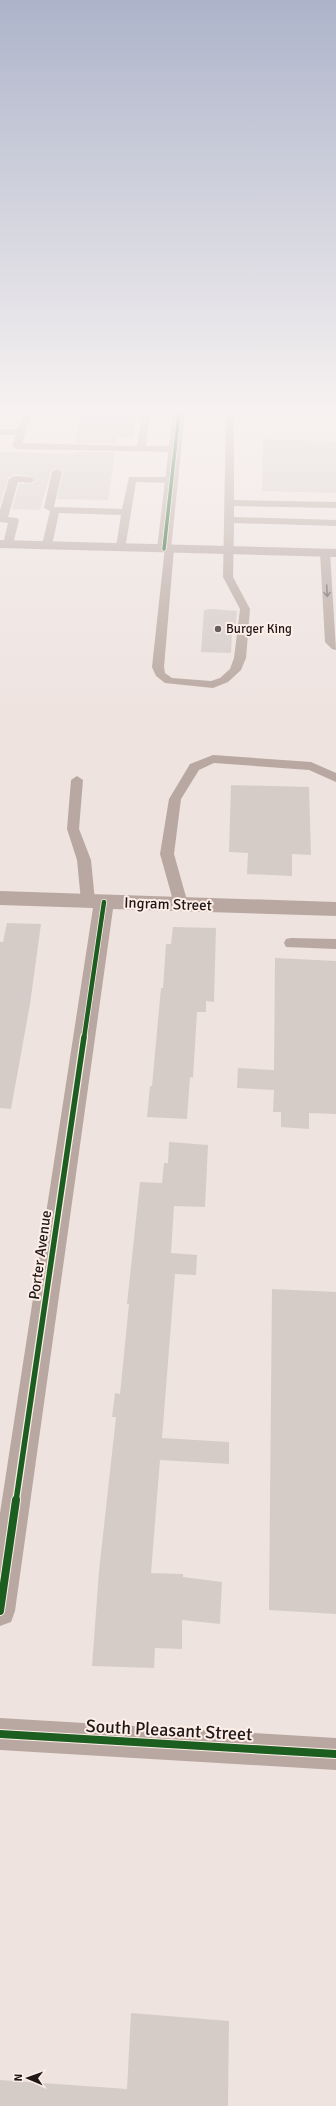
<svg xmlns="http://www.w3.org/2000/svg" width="336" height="2106" viewBox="0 0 336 2106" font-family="Signika,sans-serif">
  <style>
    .building { fill: #d5ccc8 }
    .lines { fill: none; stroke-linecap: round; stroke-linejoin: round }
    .service { fill: #b9a8a1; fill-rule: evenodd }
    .minor { fill: #b9a8a1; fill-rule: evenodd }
    .trunk { fill: #b7a6a0; fill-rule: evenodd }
    .cycleway-far3-casing { stroke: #feeee8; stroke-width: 5 }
    .cycleway-far2-casing { stroke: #feeee8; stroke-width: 6 }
    .cycleway-far1-casing { stroke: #feeee8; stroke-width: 8 }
    .cycleway-casing { stroke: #feeee8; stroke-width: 10 }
    .cycleway-far3 { stroke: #1b5e20; stroke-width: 3.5 }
    .cycleway-far2 { stroke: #1b5e20; stroke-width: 4.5 }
    .cycleway-far1 { stroke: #1b5e20; stroke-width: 5.5 }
    .cycleway { stroke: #1b5e20; stroke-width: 8 }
    .oneway { stroke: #6c605c }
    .poi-dot { fill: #675f5c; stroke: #feeee8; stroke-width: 1.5 }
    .labels { text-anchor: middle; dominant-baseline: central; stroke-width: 4; stroke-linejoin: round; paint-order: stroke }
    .far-poi-label { font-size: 13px; fill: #1f1816; stroke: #feeee8; text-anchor: start }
    .street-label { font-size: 15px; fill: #1f1816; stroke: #feeee8 }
    .near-street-label { font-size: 18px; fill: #1f1816; stroke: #feeee8 }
  </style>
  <rect width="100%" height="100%" fill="#eee3df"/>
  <path class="building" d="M80 415 135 416 133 438H117L116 444 75 443Z
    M263 439 336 441V493L262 491Z
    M0 452 74 454V452H115L108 500 57 499 63 472 56 468 51 472 40 510 12 509 19 484H30L36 481 30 476 14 474 8 478 0 505Z
    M212 609 237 611 235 634H232L231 653 201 652 204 610Z
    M231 785 309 787 311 855 292 854V876L247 874 248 853 229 852Z
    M7 923 41 924 30 1004 11 1109 0 1108V942H3Z
    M173 927 216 928 214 1002 206 1001V1012H197L193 1078 190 1077 187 1119 147 1117 150 1086H152L161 988H163L166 944H171Z
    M275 958 336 961V1114L309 1113V1129L281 1127V1112H273L274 1090 237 1088 238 1068 274 1070Z
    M169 1142 208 1145 205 1207 174 1206 171 1253 197 1255 196 1275 175 1274 162 1438 229 1442V1464L160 1460 151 1573 183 1574V1577L222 1582 220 1624 182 1620V1649L155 1648 154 1668 92 1666 99 1571 116 1417H112L115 1393 120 1394 129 1304H127L140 1182 162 1183 164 1163H168Z
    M272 1289 336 1292V1614L269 1610Z
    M131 2013 229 2021 228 2106H0V2080L127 2089Z"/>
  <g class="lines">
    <path class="service" d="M24 413H32L22 443 137 446 142 413H150L146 446H174L179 449 174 452 17 449 12 446 16 435H0V429H18Z
      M226 413H234V500L336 502V508L234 506V517L336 520V526L234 523 233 577 250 609 246 658 241 670 228 682 213 688 165 683 156 676 152 667 165 547 169 546 174 549 164 667 165 673 172 678 211 681 220 678 230 669 234 658 240 609 223 577Z
      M57 469 62 472 54 507H56L122 509 129 477H171L176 480 171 483 136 482 125 549 121 550 116 547 121 515 59 513 52 545 47 548 42 545 50 511 44 508 52 472Z
      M14 476 30 477 35 480 30 483 18 482 8 517 17 518 19 520 13 544 8 547 3 544 8 523 0 522V510L9 479Z
      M325 549 330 552 336 650 332 649 325 642 320 552Z
      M213 755 311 762 336 773V782L309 770 214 763 199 770 181 799 174 854 188 904 186 907H176L174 904 160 854 169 799 190 764Z
      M77 776 83 780 79 829 91 860 95 901 93 904H83L81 901 77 860 67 829 71 780Z
      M291 938 336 939V949L286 947 284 943 286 939Z"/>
    <path class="minor" d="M173 413H185L171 549 169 552H159L157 549Z
      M0 891 336 902V916L113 909 15 1611 11 1622 0 1626V1513L93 908 0 905Z
      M0 1718 336 1738V1770L0 1750Z"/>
    <path class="trunk" d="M0 540 336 549V557L0 548Z"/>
    <g class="cycleway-far3-casing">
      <path id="cycleway-far3" d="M164 549 179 413"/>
    </g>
    <g class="cycleway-far2-casing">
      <path id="cycleway-far2" d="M84 1038 104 902"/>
    </g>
    <g class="cycleway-far1-casing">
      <path id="cycleway-far1" d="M16 1501 84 1037"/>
    </g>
    <g class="cycleway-casing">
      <path id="cycleway" d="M0 1611 16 1500
        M0 1734 336 1754"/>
    </g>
    <use href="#cycleway-far3" class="cycleway-far3"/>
    <use href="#cycleway-far2" class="cycleway-far2"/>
    <use href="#cycleway-far1" class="cycleway-far1"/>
    <use href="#cycleway" class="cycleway"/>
  </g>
  <defs><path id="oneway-shaft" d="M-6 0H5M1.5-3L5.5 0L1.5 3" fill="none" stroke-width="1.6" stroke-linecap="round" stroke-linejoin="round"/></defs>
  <use class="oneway" href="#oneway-shaft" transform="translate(327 591) rotate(87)"/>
  <linearGradient id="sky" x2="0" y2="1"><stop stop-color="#adb4ca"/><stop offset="0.58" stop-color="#f7f2f1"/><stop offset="1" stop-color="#f7f2f1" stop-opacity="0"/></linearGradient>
  <rect width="336" height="708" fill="url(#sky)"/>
  <circle class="poi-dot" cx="218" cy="629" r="4"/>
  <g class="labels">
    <g class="far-poi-label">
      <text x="226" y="629">Burger King</text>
    </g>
    <g class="street-label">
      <text transform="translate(168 904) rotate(2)">Ingram Street</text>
      <text transform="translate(40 1255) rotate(-82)">Porter Avenue</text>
    </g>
    <g class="near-street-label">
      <text transform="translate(169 1730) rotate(3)">South Pleasant Street</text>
    </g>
  </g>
  <g transform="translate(28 2078) rotate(272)" stroke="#feeee8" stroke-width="3" paint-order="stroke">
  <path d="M0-3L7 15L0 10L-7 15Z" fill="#1f1816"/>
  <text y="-6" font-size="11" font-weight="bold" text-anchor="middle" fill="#1f1816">N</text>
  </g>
</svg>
